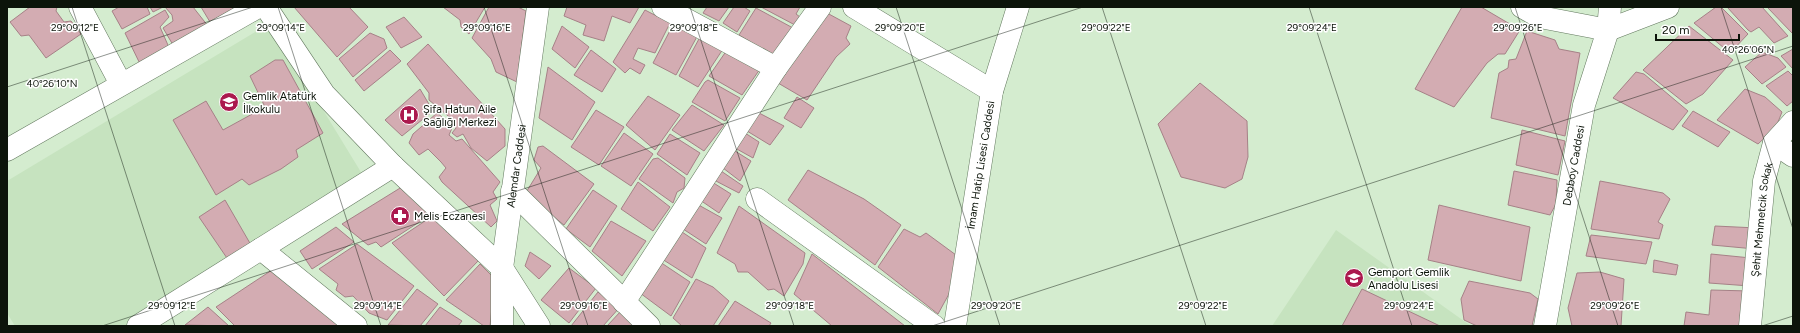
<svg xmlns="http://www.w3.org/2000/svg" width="1800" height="333" viewBox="0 0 1800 333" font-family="Figtree,sans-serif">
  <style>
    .built { fill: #c6e3bf }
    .building { fill: #d3acb2; stroke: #a68187 }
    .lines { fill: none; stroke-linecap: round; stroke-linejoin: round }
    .minor-casing { stroke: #63795f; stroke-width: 23 }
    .minor { stroke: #fff; stroke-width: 22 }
    .ticks { fill: none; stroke: #0c140a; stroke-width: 1; stroke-opacity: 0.45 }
    .labels { text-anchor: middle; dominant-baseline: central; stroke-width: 3; stroke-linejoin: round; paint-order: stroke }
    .poi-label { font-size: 11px; fill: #0c140a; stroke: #fff; text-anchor: start }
    .street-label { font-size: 11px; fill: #0c140a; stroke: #fff }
    .ticks-label { font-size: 10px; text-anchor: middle; fill: #0c140a; stroke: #fff; stroke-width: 3; stroke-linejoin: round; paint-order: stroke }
  </style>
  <rect width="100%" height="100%" fill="#d4eccf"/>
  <path class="built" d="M270 23 367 182 127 326H15L7 313V181Z
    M1336 230 1471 326H1272Z"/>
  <path class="building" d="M30 7H57L56 11 64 22 71 21 81 34 46 58 29 35 21 36 10 22Z
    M119 7H147L150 14 122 29 112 11Z
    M150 7H163L153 12Z
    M165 7H193L208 26 176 50 163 28 173 21 172 15Z
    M201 7H236L210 22Z
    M294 7H349L368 27 337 57Z
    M443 7H485L469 34 461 27 460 20Z
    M489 7H518L526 11 517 82 496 72 491 59 472 38Z
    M567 7H639L630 23 612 16 604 41 583 35 586 25 564 16Z
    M707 7H729L719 21 703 13Z
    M734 7H744L750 11 737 32 723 23Z
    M761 7H800L796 14 800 17 795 25Z
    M1462 7H1481L1520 30 1505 54H1498L1487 63 1454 107 1415 89Z
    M1716 7H1721L1748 34 1730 53 1694 23Z
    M1727 7H1762L1788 36 1774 43 1759 27 1751 32 1748 30Z
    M1767 7H1793V32L1792 33Z
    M756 8 793 28 775 57 739 35Z
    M165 10 169 17 160 27 171 52 143 70 125 33Z
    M645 10 670 23 655 53 638 48 633 59 645 65 640 74 630 68 625 73 613 62Z
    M827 13 851 26 846 38 850 44 836 57 807 100 778 83Z
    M404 17 422 37 401 48 386 27Z
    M675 21 699 33 676 75 653 63Z
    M562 26 589 47 575 68 552 49Z
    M1689 26 1733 60 1703 94 1686 104 1643 70Z
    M1527 31 1555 40 1559 49 1580 53 1565 136 1491 118 1499 73 1508 68 1509 60 1516 59Z
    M370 33 384 39 387 48 353 77 339 59Z
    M700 37 723 49 698 87 679 76Z
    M428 44 505 129V146L487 161 471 148 463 134 457 137 452 133 456 128 453 120 429 100V93L407 64Z
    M1793 49V69L1781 56Z
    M390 50 401 61 364 91 355 80Z
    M591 50 616 69 602 92 574 75Z
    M727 50 760 69 742 95 709 76Z
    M1762 52 1778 58 1786 67 1762 84 1745 67Z
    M275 60H283L323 133 296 150 298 157 281 169 249 185 242 179 216 195 173 120 206 101 223 130 265 107 250 76Z
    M548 67 595 102 572 140 539 118Z
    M1788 71 1793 76V101L1787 106 1766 86Z
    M1636 72 1644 74 1688 111 1673 130 1613 98Z
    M708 80 740 98 725 121 692 102 705 82Z
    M1200 83 1247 121 1248 157 1242 179 1225 188 1181 177 1158 124Z
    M420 89 433 111 402 136 385 120Z
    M1745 89 1765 97 1782 112 1776 127 1758 144 1717 120Z
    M648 96 680 115 655 150 626 125Z
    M797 97 814 108 801 128 784 118Z
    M692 105 724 125 704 151 672 130Z
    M596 110 624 127 599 165 571 147Z
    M1693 111 1730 132 1718 147 1682 126Z
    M437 113 453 126 449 135 456 141 462 139 500 182 493 192 497 199 490 205 497 221 491 227 442 182 439 177 446 168 441 162 428 149 419 155 409 143 413 134Z
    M759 113 784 126 770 145 747 131Z
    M1522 130 1565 141 1558 175 1516 165Z
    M624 133 653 154 631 186 601 166Z
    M745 133 759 142 753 158 735 148Z
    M670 134 700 153 687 175 657 154Z
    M543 146 594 184 564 225 525 194 541 168 534 160 538 147Z
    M735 151 751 161 740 181 723 168Z
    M658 158 685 178 684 188 677 192 673 203 639 179 653 159Z
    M808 170 864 199 901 225 875 265 788 200Z
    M721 171 743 186 739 193 714 180Z
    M1514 171 1557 180 1556 204 1550 215 1508 205Z
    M1600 181 1663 193 1670 199 1658 222 1663 225 1659 239 1591 229Z
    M638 182 670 207 653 231 621 209Z
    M712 182 731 194 719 213 700 200Z
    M405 185 433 213 381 247 376 242 368 245 342 224Z
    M593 190 617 206 590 247 566 229Z
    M225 200 251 245 229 261 199 217Z
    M695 203 722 218 706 244 680 227Z
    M1439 205 1530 227 1521 281 1428 260Z
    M739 206 805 253 803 264 784 296 774 289 768 290 748 272H738L735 264 717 253Z
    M434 215 481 258 444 296 392 243Z
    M611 221 646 241 622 276 592 251Z
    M1715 226 1757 228 1755 249 1712 245Z
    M336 227 354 242 312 269 300 251Z
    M904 229 920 237 926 233 956 255 950 292 938 314 878 267Z
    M682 232 706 248 692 278 662 259Z
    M1591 235 1652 242 1646 264 1586 256Z
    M357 244 414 286 387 320 369 313 353 296 345 297 336 290 338 284 319 269Z
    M530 252 551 266 539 279 525 266Z
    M812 254 905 326H832L794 294Z
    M1711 254 1751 258 1750 286 1709 283Z
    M1654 260 1678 265 1676 275 1653 272Z
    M660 262 690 282 671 316 640 293Z
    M480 264 495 279 490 326H484L446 300Z
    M569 268 596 288 569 323 541 300Z
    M272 270 340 326H235L216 307Z
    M1600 272 1624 279 1621 326H1572L1568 308 1577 273Z
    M696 279 713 287 729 301 713 326H682L673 318Z
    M1469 281 1530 293 1538 299 1532 326H1477L1464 320 1461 299Z
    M417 289 438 304 420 326 388 325Z
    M1362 289 1440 326H1342Z
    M1711 290 1749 291 1747 326H1684L1686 312 1709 315Z
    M598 292 620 307 603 326H571Z
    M735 301 771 323 769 326H718Z
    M208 307 229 326 185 325Z
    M440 307 462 321 458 326H425Z
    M621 311 640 326H607Z"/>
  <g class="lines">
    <g class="minor-casing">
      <g id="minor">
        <path d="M80 7 121 84"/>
        <path d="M266 7 324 94 393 166 502 268 539 326"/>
        <path d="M663 7 776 68"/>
        <path d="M854 7 992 91"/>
        <path d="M1522 7 1540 17 1608 30 1668 7"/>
        <path d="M1774 143 1793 156"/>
        <path d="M7 150 258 7"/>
        <path d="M512 191 649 326"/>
        <path d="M757 199 934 326"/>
        <path d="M261 249 356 326"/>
        <path d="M624 302 776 68 820 7"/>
        <path d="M138 326 393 166"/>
        <path id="s1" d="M502 326V268L538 7"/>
        <path id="s2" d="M955 326 992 91 1018 7"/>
        <path id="s3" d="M1545 326 1584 105 1608 30 1610 7"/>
        <path id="s4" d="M1750 326 1764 181 1774 143 1793 122"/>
      </g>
    </g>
    <use href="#minor" class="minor"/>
  </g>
  <path class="ticks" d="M72 7 175 326M278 7 381 326M484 7 588 326M690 7 794 326M896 7 1000 326M1102 7 1206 326M1309 7 1412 326M1515 7 1618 326M1721 7 1793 229M7 87 253 7M102 326 1083 7M932 326 1793 46M1762 326 1793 316"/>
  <defs>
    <g id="school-disc" transform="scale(1)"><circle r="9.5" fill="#ab194e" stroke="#fff"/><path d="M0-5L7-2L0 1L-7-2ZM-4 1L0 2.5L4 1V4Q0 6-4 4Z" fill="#fff"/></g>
    <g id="hospital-disc" transform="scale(1)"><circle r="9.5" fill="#ab194e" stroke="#fff"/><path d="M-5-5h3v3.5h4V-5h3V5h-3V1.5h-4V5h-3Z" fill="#fff"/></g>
    <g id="pharmacy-disc" transform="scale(1)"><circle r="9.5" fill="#ab194e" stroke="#fff"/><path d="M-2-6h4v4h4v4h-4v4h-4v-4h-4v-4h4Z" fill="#fff"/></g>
  </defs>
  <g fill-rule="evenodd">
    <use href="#school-disc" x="229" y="102"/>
    <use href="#hospital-disc" x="409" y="115"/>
    <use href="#pharmacy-disc" x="400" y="216"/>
    <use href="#school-disc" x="1354" y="278"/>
  </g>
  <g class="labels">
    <g class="poi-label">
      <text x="243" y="96">Gemlik Atatürk<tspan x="243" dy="13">İlkokulu</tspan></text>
      <text x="423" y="109">Şifa Hatun Aile<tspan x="423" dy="13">Sağlığı Merkezi</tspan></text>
      <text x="414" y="216">Melis Eczanesi</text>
      <text x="1368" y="272">Gemport Gemlik<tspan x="1368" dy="13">Anadolu Lisesi</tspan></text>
    </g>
    <g class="street-label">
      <text stroke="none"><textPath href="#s2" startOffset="163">İmam Hatip Lisesi Caddesi</textPath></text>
      <text stroke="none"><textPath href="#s3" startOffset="163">Debboy Caddesi</textPath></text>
      <text stroke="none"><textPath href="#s1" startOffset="161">Alemdar Caddesi</textPath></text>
      <text stroke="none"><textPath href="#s4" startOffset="107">Şehit Mehmetcik Sokak</textPath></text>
    </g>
  </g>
  <g class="ticks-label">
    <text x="75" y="31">29°09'12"E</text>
    <text x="281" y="31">29°09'14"E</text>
    <text x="487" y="31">29°09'16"E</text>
    <text x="694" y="31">29°09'18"E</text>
    <text x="900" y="31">29°09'20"E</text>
    <text x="1106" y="31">29°09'22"E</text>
    <text x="1312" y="31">29°09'24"E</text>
    <text x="1518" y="31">29°09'26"E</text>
    <text x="1748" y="53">40°26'06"N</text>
    <text x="52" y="87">40°26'10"N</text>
    <text x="172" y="309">29°09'12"E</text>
    <text x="378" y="309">29°09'14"E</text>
    <text x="584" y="309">29°09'16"E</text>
    <text x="790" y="309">29°09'18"E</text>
    <text x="996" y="309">29°09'20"E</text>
    <text x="1203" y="309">29°09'22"E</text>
    <text x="1409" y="309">29°09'24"E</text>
    <text x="1615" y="309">29°09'26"E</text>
  </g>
  <rect width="1800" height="333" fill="none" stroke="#0c140a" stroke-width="16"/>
  <path d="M1656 34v6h83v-6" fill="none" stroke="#0c140a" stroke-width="2"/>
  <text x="1662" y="34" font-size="12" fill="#0c140a" stroke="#ffffff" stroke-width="3" paint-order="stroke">20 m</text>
</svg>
